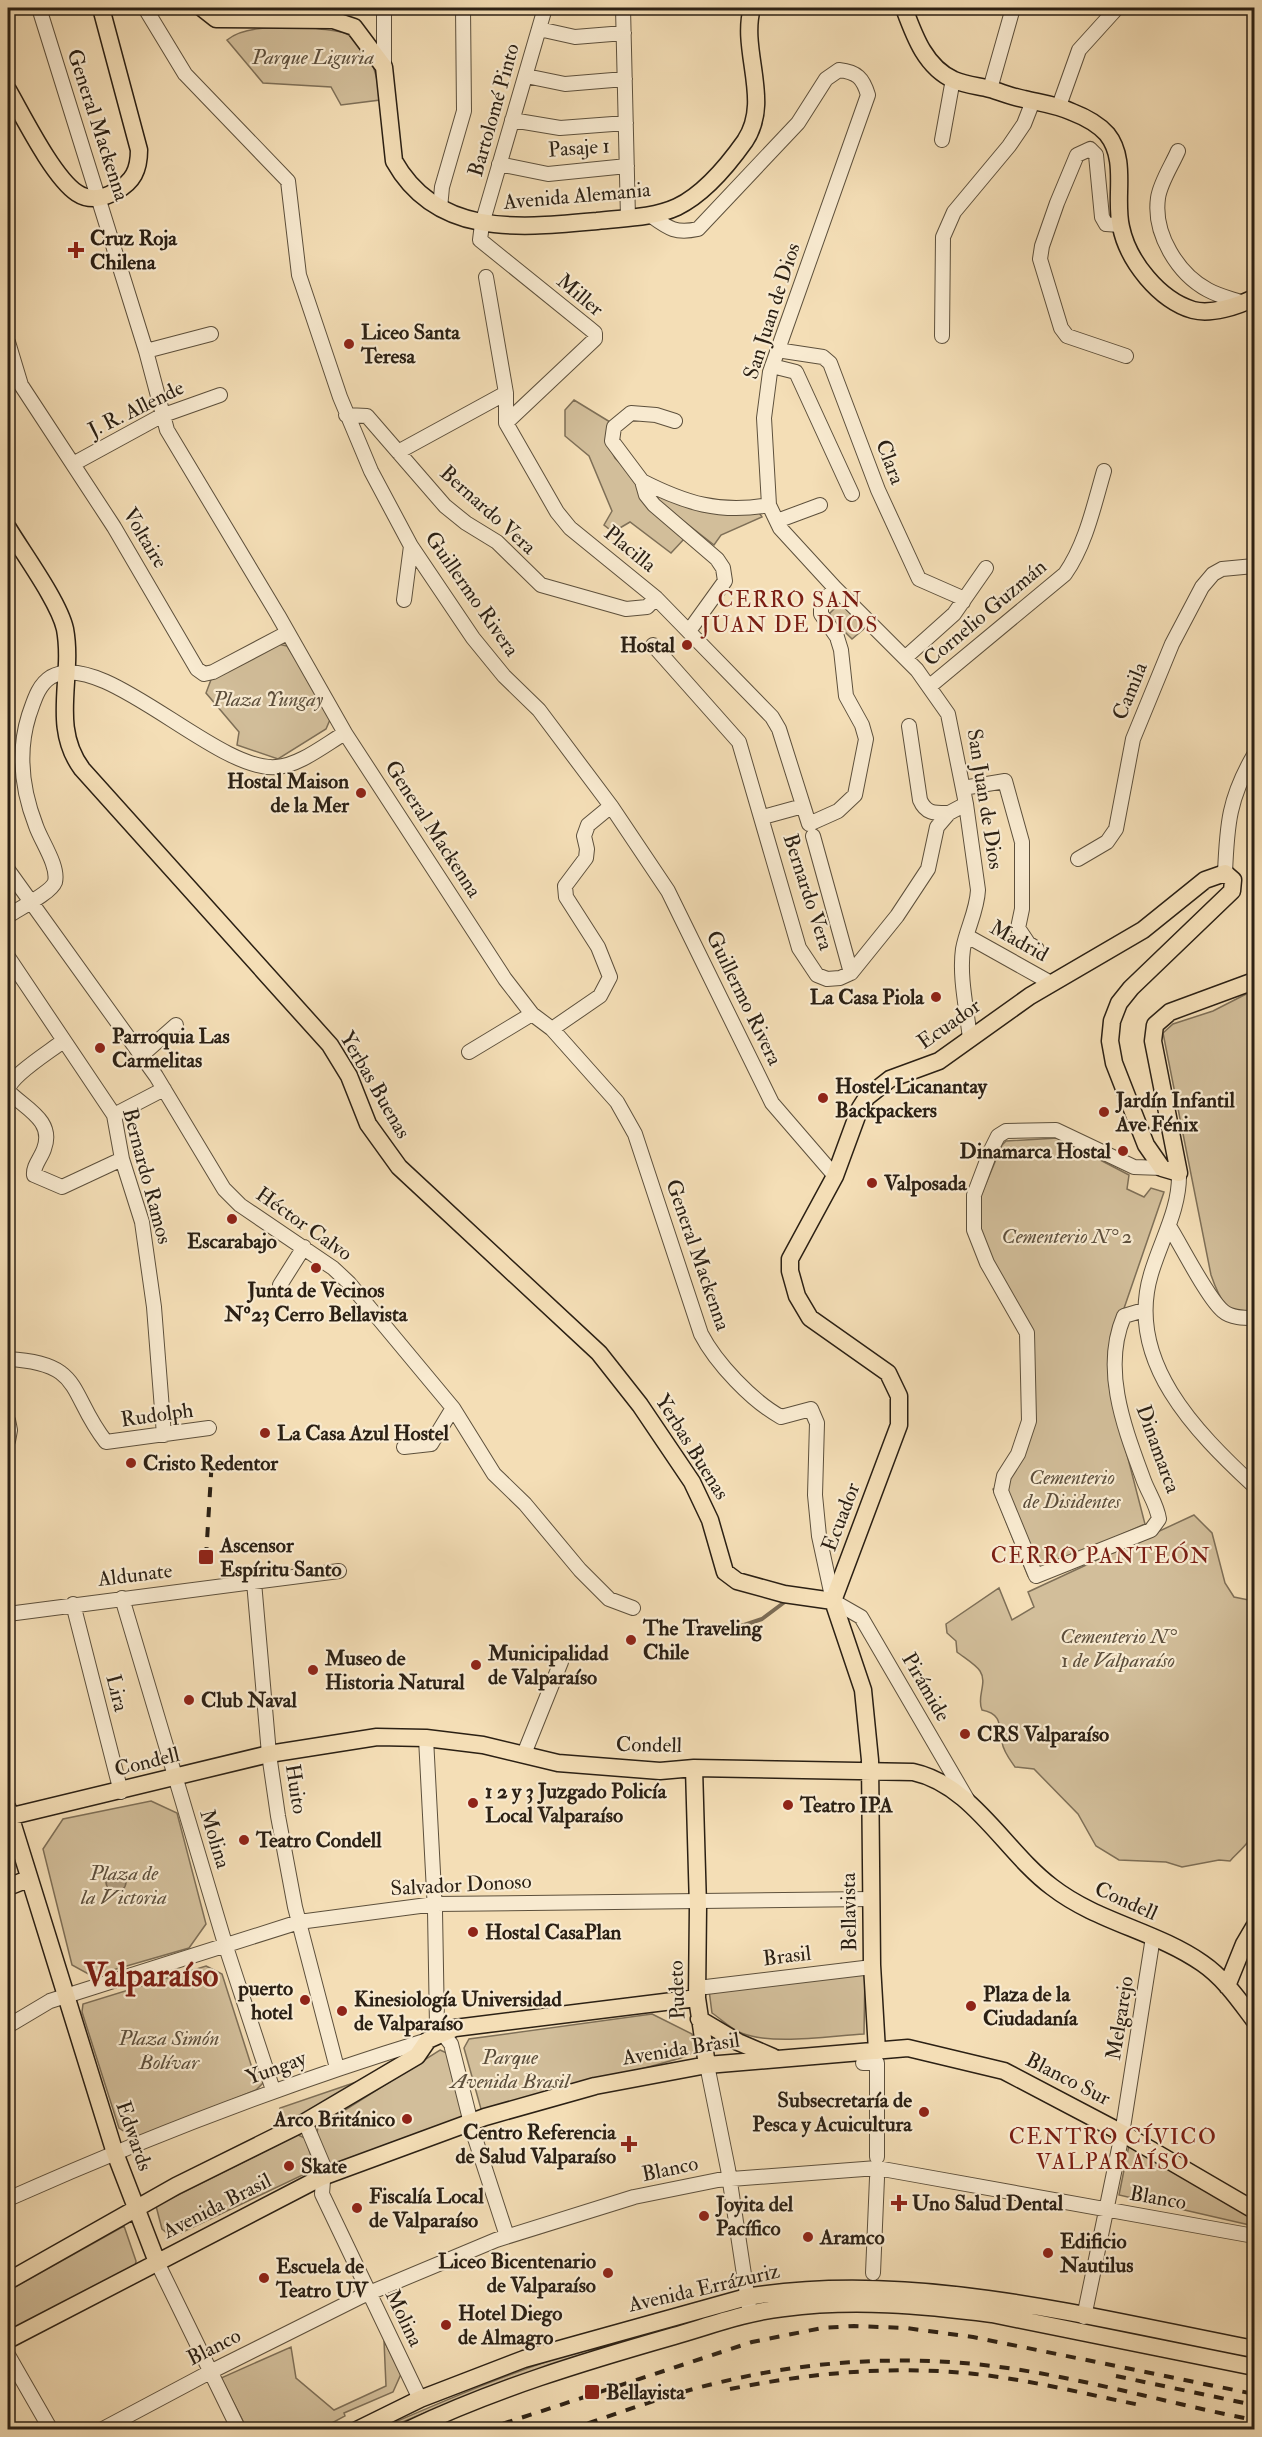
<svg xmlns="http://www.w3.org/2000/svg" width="1262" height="2437" viewBox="0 0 1262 2437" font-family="'IM FELL Double Pica',serif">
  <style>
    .green { fill: #d2be9a; stroke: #7e6f57; stroke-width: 1.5 }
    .water { fill: #b09d7f; stroke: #7b6b54; stroke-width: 1.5 }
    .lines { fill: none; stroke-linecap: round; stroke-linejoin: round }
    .stream { stroke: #7b6b54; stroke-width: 4 }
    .minor-casing { stroke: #5d503c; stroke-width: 16 }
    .major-casing { stroke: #2b2014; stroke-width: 19 }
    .minor { stroke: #f8ead0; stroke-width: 14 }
    .major { stroke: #f4deb6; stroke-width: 16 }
    .rail { stroke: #2b2014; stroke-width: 4; stroke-dasharray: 10 10; stroke-linecap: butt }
    .poi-dot { fill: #8f2418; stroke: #f8ead0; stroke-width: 2 }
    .labels { text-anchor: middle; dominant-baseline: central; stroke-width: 4.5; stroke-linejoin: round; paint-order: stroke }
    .park-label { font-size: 21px; font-style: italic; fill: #5d4f3c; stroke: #f8ead0 }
    .street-label { font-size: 21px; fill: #2b2014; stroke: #f8ead0 }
    .poi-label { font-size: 21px; font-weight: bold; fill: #2b2014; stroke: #f8ead0; text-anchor: start }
    .neighbourhood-label { font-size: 22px; letter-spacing: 1.5px; fill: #7a1f14; stroke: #f8ead0 }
    .town-label { font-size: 33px; font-weight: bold; fill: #7a1f14; stroke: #f8ead0 }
  </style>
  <rect width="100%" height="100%" fill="#f4deb6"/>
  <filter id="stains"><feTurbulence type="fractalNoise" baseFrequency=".00333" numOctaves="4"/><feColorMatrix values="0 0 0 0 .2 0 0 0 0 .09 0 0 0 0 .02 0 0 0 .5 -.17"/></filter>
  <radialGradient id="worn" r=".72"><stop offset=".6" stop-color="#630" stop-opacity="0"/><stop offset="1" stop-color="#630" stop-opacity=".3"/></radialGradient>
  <path class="green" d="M314 28C324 30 338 30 347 34 371 46 378 77 380 100L341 105 331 87 263 83 227 40C248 23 287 29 314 28Z
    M574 400 610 422 607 442 615 458 641 483 685 538 671 553 630 522 613 532 604 525 612 511 589 456 565 436V410Z
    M651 488 758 511 762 517 721 535 714 545 654 498Z
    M840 603 865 628 852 639 828 615Z
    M278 644 287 646 332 715 326 729 278 759 237 745 239 732 206 693 212 677Z
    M1254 990V1315C1227 1317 1219 1298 1211 1275L1163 1033 1173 1024 1213 1011Z
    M1058 1138 1129 1175 1127 1189 1144 1197 1151 1188 1164 1192 1120 1320 1109 1385 1145 1524 1028 1576 993 1489 1009 1481 1022 1448 1024 1327 978 1229 980 1198 1002 1145 1006 1141Z
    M1194 1515 1212 1533 1225 1583 1234 1597 1254 1601V1769C1250 1781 1245 1799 1249 1812 1252 1820 1256 1821 1254 1830 1251 1842 1238 1852 1230 1861L1219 1860 1182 1867 1166 1862 1119 1860 1096 1846 1078 1814 1034 1769 1015 1767C1010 1760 1003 1751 1002 1742 999 1725 1002 1714 982 1710 976 1697 988 1683 980 1671 975 1664 963 1657 957 1652L956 1641 947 1633 946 1624 999 1588 1012 1620 1034 1607 1028 1592Z
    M151 1801 177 1813 206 1924 189 1948 92 1976 72 1965 43 1849 63 1819Z
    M206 1966 222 1974 253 2071 260 2070 264 2082 256 2090 141 2137 131 2136 119 2128 82 2012 83 2004Z
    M865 1968 864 2034C829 2036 771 2046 739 2032 730 2028 721 2019 712 2013L709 1990Z
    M652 2014 692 2034 696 2051 681 2058 489 2111 481 2109 464 2048 469 2039Z
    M440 2050 449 2054 465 2108 462 2117 332 2167C322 2160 315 2138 318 2127Z
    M371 2077 278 2128 280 2108Z
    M298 2135 305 2138 313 2162 309 2172 172 2237 162 2229 156 2206Z
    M1129 2145 1254 2217V2226L1119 2195Z
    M124 2226 136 2261 135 2267 8 2335V2291Z
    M733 2309V2313C614 2343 499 2380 386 2429L377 2430C448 2399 520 2368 595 2346 641 2333 687 2321 733 2309Z
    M384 2341 401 2374 393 2392 344 2413 345 2416 319 2430 247 2429 221 2378 291 2347 296 2378 334 2410 386 2386Z"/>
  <path class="water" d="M106 1882a10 10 0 1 1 20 0a10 10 0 1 1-20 0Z"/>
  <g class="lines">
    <path class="stream" d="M691 1627 723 1632 762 1619 786 1601"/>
    <g class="minor-casing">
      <path id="minor" d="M39 8 146 351 167 430 278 615 345 733 505 979 532 1014 552 1029 617 1102 635 1134 701 1334C716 1363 752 1401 781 1417L811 1409 817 1423 815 1495 819 1536 833 1601 861 1617 967 1799
        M145 8 185 74 288 181 299 275 340 397 371 471 411 546 473 638 504 676 539 710 611 806 668 891 772 1103 835 1176
        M623 8 628 218
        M539 29 575 37 624 33
        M384 67V8
        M526 76 565 84 625 79
        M990 89 1013 8
        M1059 106 1079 50 1117 8
        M512 120 560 128 626 123
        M942 140 953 79
        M1178 151C1172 165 1160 183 1158 198 1153 234 1178 274 1208 290 1219 296 1232 299 1243 303
        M499 164 548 174 627 166
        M440 208 442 187 464 111 463 8
        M650 215C668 228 675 234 698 229L798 123 826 79 839 70C857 72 863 78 868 95L770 372 764 418 769 505 780 528 835 588 917 670 948 714 966 804 978 890C977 911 967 928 963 949 959 977 967 1010 970 1039
        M1120 225 1106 224 1102 217 1096 155 1090 149 1077 155 1057 203 1042 246 1040 259 1061 328 1067 336 1126 356
        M486 277 506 393V423L557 512 570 528 656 598 772 717 779 729 809 824 838 811 855 795 866 739 862 725 846 696 841 650 837 637 821 614V604L835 588
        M942 336 943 237 954 212 1009 146 1024 124 1033 101
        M8 342 21 385 114 527 197 669 204 674 213 672 287 633
        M777 350 823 357 830 363 878 490 919 579 960 597 963 602
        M146 351 211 334
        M772 366 796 372 852 494
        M346 415 367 416 445 506 466 523 497 542 541 585 626 609 647 607 656 598
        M675 421 656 415 631 413 614 427 612 441 642 481 646 495 654 505 717 559 723 568 725 581 689 631
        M506 423 595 339V333L589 328 480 240 482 224 545 8
        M398 452 506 393
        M73 464 161 416 220 395
        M642 481C685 503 720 514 769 505
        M777 521 820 505
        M404 600 411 546
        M653 645 739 742 799 948 817 975 827 979 840 978 851 973 897 916 928 869 937 827 949 813 966 804
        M906 657 954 614 986 568
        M930 686 1065 574C1086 544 1094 505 1104 471
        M909 726 920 800C926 814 935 813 949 813
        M963 788 1005 781 1022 842V909L1018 928 1028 943 1037 949
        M763 817 803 806
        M813 836 851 973
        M1078 859 1107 842 1116 829 1133 739 1172 644 1202 587 1213 574 1222 569 1254 566
        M8 870 156 1076 224 1189 240 1205 333 1268 349 1283 453 1408 494 1474 525 1504 580 1570 609 1599 633 1608
        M1225 873C1227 824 1229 798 1254 755
        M8 916C18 909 51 893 55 882 59 866 41 841 36 826 22 790 17 753 29 715 34 701 38 685 51 677 103 647 216 772 276 767 299 766 326 744 345 733
        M967 936 1051 983
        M8 957 114 1115 122 1159 142 1222 154 1307 164 1435
        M552 1029 600 996 610 977 598 947 566 897 565 886 586 858 587 849 584 836 588 825 611 806
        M63 1041C51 1051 9 1076 8 1091 24 1108 55 1120 44 1149 41 1158 33 1166 34 1175L62 1187 122 1159
        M469 1052 532 1014
        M142 1055 176 1025
        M114 1115 164 1089
        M1179 1173C1180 1209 1161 1240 1151 1274 1125 1361 1196 1432 1254 1486
        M1169 1226C1181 1245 1208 1299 1223 1311 1231 1318 1244 1318 1254 1318
        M280 1285 304 1247
        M1144 1310 1124 1316C1101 1370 1125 1429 1144 1481 1149 1494 1157 1505 1159 1519L1151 1530 1036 1576 1001 1491 1004 1476 1018 1454 1029 1421 1027 1333 987 1263 974 1230V1195L991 1150 998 1136 1006 1131 1056 1130 1134 1167 1162 1168
        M8 1359C85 1363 68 1394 106 1442L209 1428
        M8 1420 10 1430 8 1441
        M404 1447 431 1444 453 1408
        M254 1582 269 1754 278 1816 295 1907 337 2068
        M122 1598 226 1947 273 2090
        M73 1604 121 1792
        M8 1614 339 1571
        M426 1738 435 1911 437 2026 451 2044 474 2135 507 2236
        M524 1754 561 1662
        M706 1987 872 1967
        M8 2026 50 2001 299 1922 435 1904 872 1899
        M863 2063H877V2157
        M707 2065 728 2169 750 2314
        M305 2122 324 2167 322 2194 420 2399
        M8 2199C145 2138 284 2084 428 2040
        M157 2262 239 2430
        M873 2273 877 2178
        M1084 2317 1122 2134 1153 1937
        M8 2355 51 2430
        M101 2430 210 2372 362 2296 496 2240 634 2197 718 2180 877 2168 1254 2236"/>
    </g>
    <g class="major-casing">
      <path id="major" d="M202 8 216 19 333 20 354 27 384 67 394 161C437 238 521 228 597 221 623 218 653 218 677 207 704 194 728 165 745 141 772 101 740 51 752 8
        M904 8C914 35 925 67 954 80 966 85 978 86 990 89 1001 92 1012 97 1024 99 1041 103 1057 105 1072 112 1085 117 1098 124 1107 134 1128 160 1114 197 1121 227 1128 261 1159 300 1193 310 1211 315 1238 306 1254 298
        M8 90C23 116 53 177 77 193 89 201 103 199 116 191 133 182 139 170 139 150L101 8
        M8 528C23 553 59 602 65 629 74 678 50 726 82 769L330 1045 349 1076 368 1124 399 1167 599 1353 640 1405 692 1482 710 1520 725 1572 737 1581 784 1594 833 1601
        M833 1601 899 1425V1396L888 1373 810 1318 797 1296 790 1271V1259L835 1176 860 1108 867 1097 890 1079 939 1061 1030 996 1143 930 1205 880 1225 873 1233 880 1232 891 1131 988 1119 1003 1112 1021 1110 1041 1114 1063 1146 1145 1162 1168 1179 1173 1153 1041 1155 1025 1170 1012 1254 981
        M833 1601 863 1690 870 1760 872 1965 877 2051
        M694 1768 698 1907 697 1998 707 2065
        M8 1809 115 2153 157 2262
        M8 1817 269 1754 377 1737 426 1738 483 1745 558 1763 660 1771 694 1768 913 1772C973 1785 1005 1852 1052 1887 1097 1922 1156 1931 1202 1963 1224 1978 1239 2000 1254 2020
        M8 1887 28 1879
        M1227 1986 1244 1944 1254 1927
        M699 2019 738 2042 773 2057
        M8 2281 176 2186 305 2122 417 2056 428 2040 455 2028 697 1998
        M8 2340 322 2177 485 2117 595 2086 707 2065 908 2048 1004 2071 1122 2133 1254 2210
        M357 2430 420 2399 524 2359 747 2297C912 2269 1092 2318 1254 2349
        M408 2430C494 2389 583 2362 674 2336 709 2326 746 2312 784 2308 853 2299 922 2305 992 2314L1254 2367"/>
    </g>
    <use href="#minor" class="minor"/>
    <use href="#major" class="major"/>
    <path class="rail" d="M206 1557 212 1459
      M1116 2376 1254 2405
      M730 2389C811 2373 892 2365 975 2374 1032 2380 1089 2395 1145 2406
      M1230 2425 1254 2430
      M484 2430 752 2342 822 2328 854 2326 906 2328 973 2337 1254 2394
      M569 2430C619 2413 669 2394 721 2382 803 2362 890 2356 974 2364 1068 2373 1161 2402 1254 2420"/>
  </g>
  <g class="poi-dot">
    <path d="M73 241h6v6h6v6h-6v6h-6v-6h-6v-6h6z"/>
    <circle cx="349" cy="344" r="6"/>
    <circle cx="687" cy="645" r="6"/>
    <circle cx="361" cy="793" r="6"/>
    <circle cx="936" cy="997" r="6"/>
    <circle cx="100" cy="1048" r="6"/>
    <circle cx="823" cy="1098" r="6"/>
    <circle cx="1104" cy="1112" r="6"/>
    <circle cx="1123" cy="1151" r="6"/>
    <circle cx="872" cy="1183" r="6"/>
    <circle cx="232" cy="1219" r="6"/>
    <circle cx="316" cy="1268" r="6"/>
    <circle cx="265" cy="1433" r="6"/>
    <circle cx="131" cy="1463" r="6"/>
    <rect x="198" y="1549" width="16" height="16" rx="3"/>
    <circle cx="631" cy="1640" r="6"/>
    <circle cx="476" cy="1665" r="6"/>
    <circle cx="313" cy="1670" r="6"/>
    <circle cx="189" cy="1700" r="6"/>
    <circle cx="965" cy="1734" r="6"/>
    <circle cx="473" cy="1803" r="6"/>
    <circle cx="788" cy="1805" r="6"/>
    <circle cx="244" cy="1840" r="6"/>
    <circle cx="473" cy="1932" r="6"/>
    <circle cx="305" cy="2000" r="6"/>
    <circle cx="971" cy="2006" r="6"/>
    <circle cx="342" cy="2011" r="6"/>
    <circle cx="924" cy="2112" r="6"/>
    <circle cx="407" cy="2119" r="6"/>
    <path d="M626 2135h6v6h6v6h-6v6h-6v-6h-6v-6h6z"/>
    <circle cx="289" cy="2166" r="6"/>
    <path d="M896 2194h6v6h6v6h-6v6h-6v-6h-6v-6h6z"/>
    <circle cx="357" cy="2208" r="6"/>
    <circle cx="704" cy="2216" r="6"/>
    <circle cx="808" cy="2237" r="6"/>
    <circle cx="1048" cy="2253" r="6"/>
    <circle cx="608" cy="2273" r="6"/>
    <circle cx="264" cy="2278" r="6"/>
    <circle cx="446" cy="2325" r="6"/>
    <rect x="584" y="2384" width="16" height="16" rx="3"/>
  </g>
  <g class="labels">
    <g class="park-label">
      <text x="313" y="57">Parque Liguria</text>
      <text x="268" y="699">Plaza Yungay</text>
      <text x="1067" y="1236">Cementerio N° 2</text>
      <text x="1072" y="1477">Cementerio<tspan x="1072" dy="24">de Disidentes</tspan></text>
      <text x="1118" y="1636">Cementerio N°<tspan x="1118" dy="24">1 de Valparaíso</tspan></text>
      <text x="124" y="1873">Plaza de<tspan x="124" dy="24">la Victoria</tspan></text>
      <text x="169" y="2038">Plaza Simón<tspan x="169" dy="24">Bolívar</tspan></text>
      <text x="510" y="2057">Parque<tspan x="510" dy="24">Avenida Brasil</tspan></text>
    </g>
    <g class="street-label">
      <text transform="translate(494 110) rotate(-74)">Bartolomé Pinto</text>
      <text transform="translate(98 125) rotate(72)">General Mackenna</text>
      <text transform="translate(579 148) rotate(-4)">Pasaje 1</text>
      <text transform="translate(577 196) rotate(-5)">Avenida Alemania</text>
      <text transform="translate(580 295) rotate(40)">Miller</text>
      <text transform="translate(772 311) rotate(-72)">San Juan de Dios</text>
      <text transform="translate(136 409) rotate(-26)">J. R. Allende</text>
      <text transform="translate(890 462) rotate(69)">Clara</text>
      <text transform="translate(488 510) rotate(42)">Bernardo Vera</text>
      <text transform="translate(145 538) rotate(59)">Voltaire</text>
      <text transform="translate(630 549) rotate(39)">Placilla</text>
      <text transform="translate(472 594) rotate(55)">Guillermo Rivera</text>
      <text transform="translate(985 613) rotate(-40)">Cornelio Guzmán</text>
      <text transform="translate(1130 691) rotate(-68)">Camila</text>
      <text transform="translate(985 799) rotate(81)">San Juan de Dios</text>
      <text transform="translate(433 829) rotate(57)">General Mackenna</text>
      <text transform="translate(808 892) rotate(72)">Bernardo Vera</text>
      <text transform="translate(1019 941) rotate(29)">Madrid</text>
      <text transform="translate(744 998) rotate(64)">Guillermo Rivera</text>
      <text transform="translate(949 1024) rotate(-35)">Ecuador</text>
      <text transform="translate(375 1085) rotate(60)">Yerbas Buenas</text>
      <text transform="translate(147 1176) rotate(75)">Bernardo Ramos</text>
      <text transform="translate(304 1224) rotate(35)">Héctor Calvo</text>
      <text transform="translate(698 1255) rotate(71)">General Mackenna</text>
      <text transform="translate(157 1415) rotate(-8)">Rudolph</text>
      <text transform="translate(692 1447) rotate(58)">Yerbas Buenas</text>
      <text transform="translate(1158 1449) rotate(70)">Dinamarca</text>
      <text transform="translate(841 1517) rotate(-69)">Ecuador</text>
      <text transform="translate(135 1575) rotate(-7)">Aldunate</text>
      <text transform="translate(926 1687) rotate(60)">Pirámide</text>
      <text transform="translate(117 1693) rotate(76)">Lira</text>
      <text transform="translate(649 1745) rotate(1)">Condell</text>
      <text transform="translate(147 1762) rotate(-14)">Condell</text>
      <text transform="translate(296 1789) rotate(81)">Huito</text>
      <text transform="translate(215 1839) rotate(73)">Molina</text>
      <text transform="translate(461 1885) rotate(-3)">Salvador Donoso</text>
      <text transform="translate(1126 1901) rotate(24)">Condell</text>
      <text transform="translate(849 1912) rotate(-91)">Bellavista</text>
      <text transform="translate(787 1956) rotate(-7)">Brasil</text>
      <text transform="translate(677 1990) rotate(-92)">Pudeto</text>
      <text transform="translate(1120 2018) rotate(-81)">Melgarejo</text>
      <text transform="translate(681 2049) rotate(-9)">Avenida Brasil</text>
      <text transform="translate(276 2068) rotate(-20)">Yungay</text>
      <text transform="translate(1068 2079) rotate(27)">Blanco Sur</text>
      <text transform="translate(134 2136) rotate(71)">Edwards</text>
      <text transform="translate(670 2169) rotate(-12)">Blanco</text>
      <text transform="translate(1158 2198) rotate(10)">Blanco</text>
      <text transform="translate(217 2206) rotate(-27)">Avenida Brasil</text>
      <text transform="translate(704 2288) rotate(-13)">Avenida Errázuriz</text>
      <text transform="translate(404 2318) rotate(64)">Molina</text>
      <text transform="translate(214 2347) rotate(-27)">Blanco</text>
    </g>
    <g class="poi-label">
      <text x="90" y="238">Cruz Roja<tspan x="90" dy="24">Chilena</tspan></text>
      <text x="361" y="332">Liceo Santa<tspan x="361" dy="24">Teresa</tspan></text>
      <text x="675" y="645" text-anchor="end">Hostal</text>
      <text x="349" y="781" text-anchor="end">Hostal Maison<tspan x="349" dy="24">de la Mer</tspan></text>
      <text x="924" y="997" text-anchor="end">La Casa Piola</text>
      <text x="112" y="1036">Parroquia Las<tspan x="112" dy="24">Carmelitas</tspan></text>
      <text x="835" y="1086">Hostel Licanantay<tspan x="835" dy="24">Backpackers</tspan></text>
      <text x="1116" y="1100">Jardín Infantil<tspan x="1116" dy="24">Ave Fénix</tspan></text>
      <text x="1111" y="1151" text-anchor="end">Dinamarca Hostal</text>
      <text x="884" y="1183">Valposada</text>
      <text x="232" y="1241" text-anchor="middle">Escarabajo</text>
      <text x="316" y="1290" text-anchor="middle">Junta de Vecinos<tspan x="316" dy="24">Nº23 Cerro Bellavista</tspan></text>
      <text x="277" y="1433">La Casa Azul Hostel</text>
      <text x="143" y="1463">Cristo Redentor</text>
      <text x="220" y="1545">Ascensor<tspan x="220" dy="24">Espíritu Santo</tspan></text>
      <text x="643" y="1628">The Traveling<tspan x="643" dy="24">Chile</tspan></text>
      <text x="488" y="1653">Municipalidad<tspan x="488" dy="24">de Valparaíso</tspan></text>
      <text x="325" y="1658">Museo de<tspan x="325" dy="24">Historia Natural</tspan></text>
      <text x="201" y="1700">Club Naval</text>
      <text x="977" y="1734">CRS Valparaíso</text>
      <text x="485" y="1791">1 2 y 3 Juzgado Policía<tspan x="485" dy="24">Local Valparaíso</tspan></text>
      <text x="800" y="1805">Teatro IPA</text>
      <text x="256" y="1840">Teatro Condell</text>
      <text x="485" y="1932">Hostal CasaPlan</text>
      <text x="293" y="1988" text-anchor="end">puerto<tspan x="293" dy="24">hotel</tspan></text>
      <text x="983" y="1994">Plaza de la<tspan x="983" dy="24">Ciudadanía</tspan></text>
      <text x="354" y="1999">Kinesiología Universidad<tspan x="354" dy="24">de Valparaíso</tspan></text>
      <text x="912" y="2100" text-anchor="end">Subsecretaría de<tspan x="912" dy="24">Pesca y Acuicultura</tspan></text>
      <text x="395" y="2119" text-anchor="end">Arco Británico</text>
      <text x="616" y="2132" text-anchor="end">Centro Referencia<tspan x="616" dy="24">de Salud Valparaíso</tspan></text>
      <text x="301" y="2166">Skate</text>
      <text x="369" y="2196">Fiscalía Local<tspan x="369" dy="24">de Valparaíso</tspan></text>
      <text x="912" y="2203">Uno Salud Dental</text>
      <text x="716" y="2204">Joyita del<tspan x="716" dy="24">Pacífico</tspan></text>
      <text x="820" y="2237">Aramco</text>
      <text x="1060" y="2241">Edificio<tspan x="1060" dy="24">Nautilus</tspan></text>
      <text x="596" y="2261" text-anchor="end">Liceo Bicentenario<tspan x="596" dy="24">de Valparaíso</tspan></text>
      <text x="276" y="2266">Escuela de<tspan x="276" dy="24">Teatro UV</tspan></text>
      <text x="458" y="2313">Hotel Diego<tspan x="458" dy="24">de Almagro</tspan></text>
      <text x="606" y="2392">Bellavista</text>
    </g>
    <g class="neighbourhood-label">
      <text x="790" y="600">CERRO SAN<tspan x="790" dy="25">JUAN DE DIOS</tspan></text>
      <text x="1101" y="1556">CERRO PANTEÓN</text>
      <text x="1113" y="2137">CENTRO CÍVICO<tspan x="1113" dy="25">VALPARAÍSO</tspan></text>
    </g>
    <g class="town-label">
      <text x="151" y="1975">Valparaíso</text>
    </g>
  </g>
  <rect width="1262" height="2437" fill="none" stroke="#f4deb6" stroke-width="30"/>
  <rect x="9" y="9" width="1244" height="2419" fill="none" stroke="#2b2014" stroke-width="3"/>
  <rect x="15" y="15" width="1232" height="2407" fill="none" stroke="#2b2014" stroke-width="1.5"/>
  <rect width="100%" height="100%" filter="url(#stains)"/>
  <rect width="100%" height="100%" fill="url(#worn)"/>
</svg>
